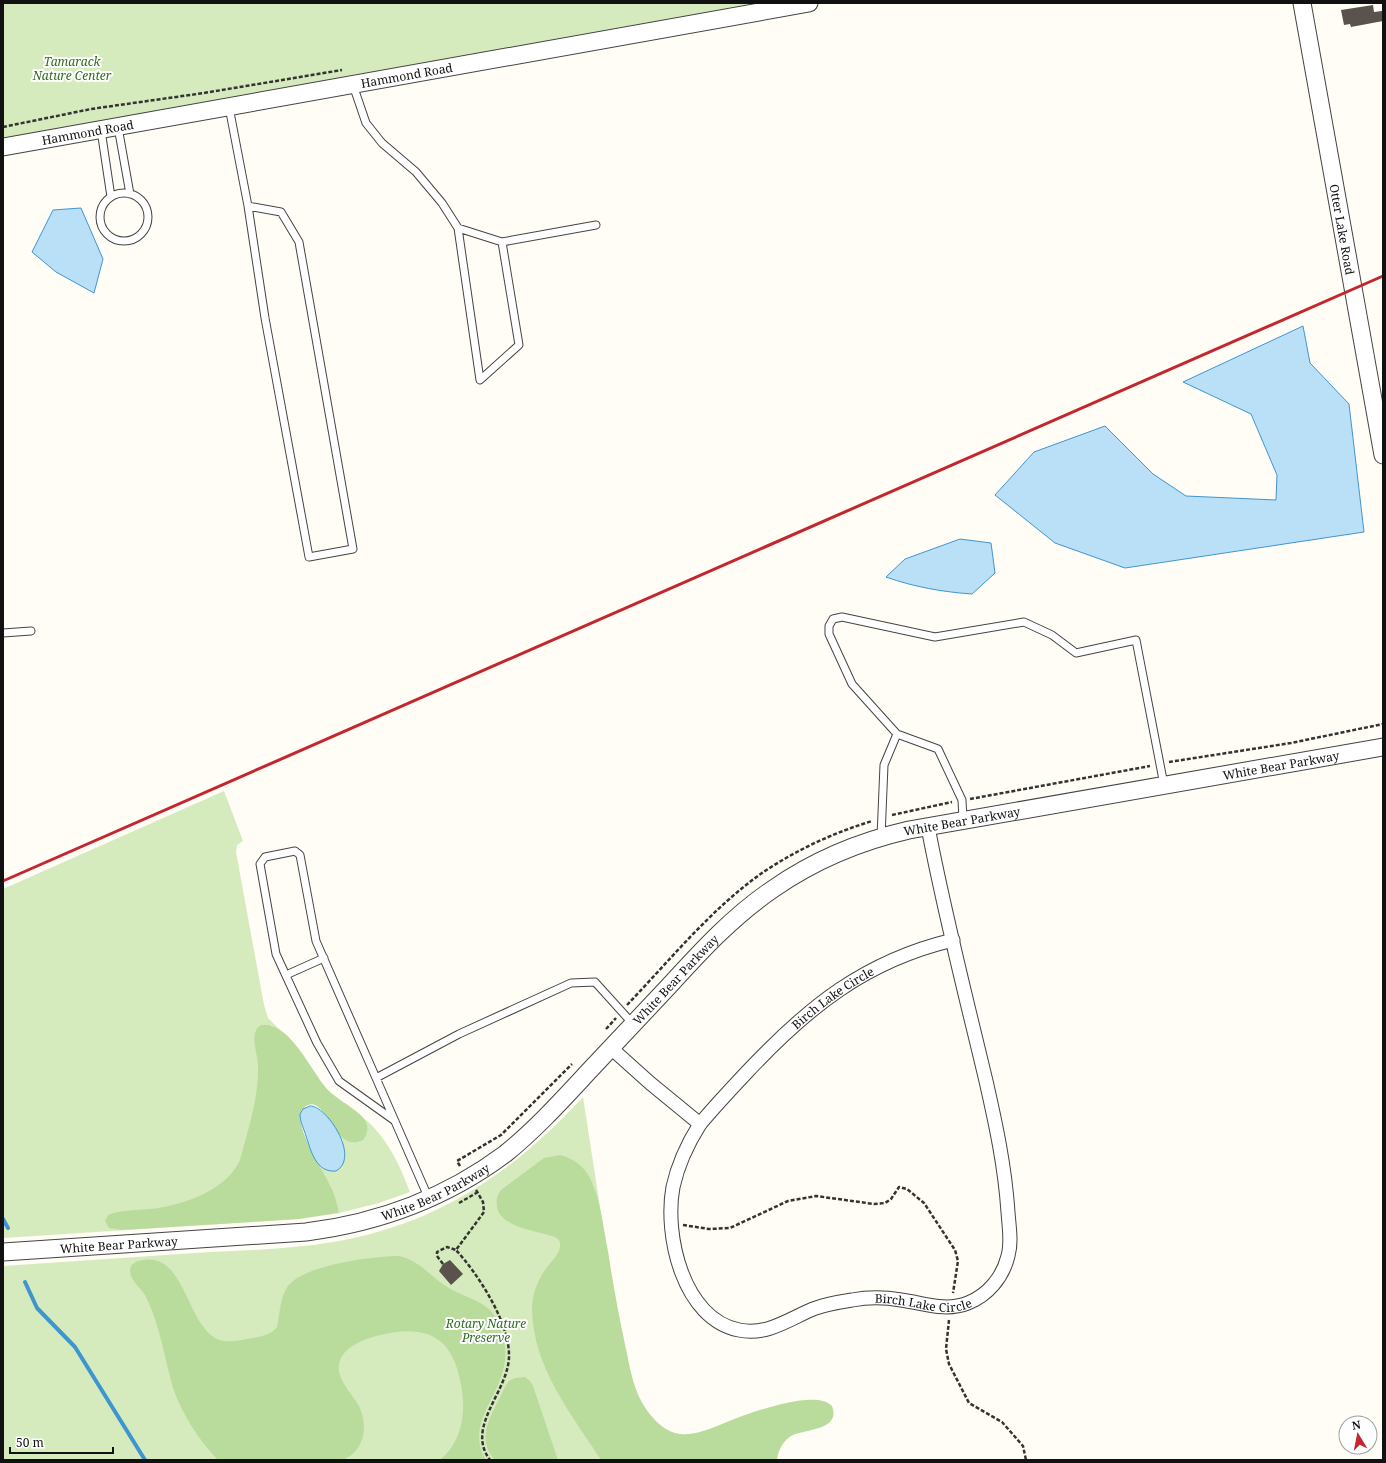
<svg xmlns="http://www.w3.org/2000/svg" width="1386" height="1463" viewBox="0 0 1386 1463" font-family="'Noto Serif',serif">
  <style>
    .green { fill: #d5ebbd }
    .forest { fill: #b9dc9c }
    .water { fill: #b9e0f7; stroke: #3f96cf }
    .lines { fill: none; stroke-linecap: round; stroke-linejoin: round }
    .stream { stroke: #3f96cf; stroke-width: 4 }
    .building { fill: #5a524d }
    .service-casing { stroke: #444; stroke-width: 9 }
    .minor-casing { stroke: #444; stroke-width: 15 }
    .tertiary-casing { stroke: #444; stroke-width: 19 }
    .path { stroke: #333; stroke-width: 2.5; stroke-dasharray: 4 2; stroke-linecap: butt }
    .service { stroke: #fff; stroke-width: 7 }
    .minor { stroke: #fff; stroke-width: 13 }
    .tertiary { stroke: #fff; stroke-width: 17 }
    .rail { stroke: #c4262e; stroke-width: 3 }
    .labels { text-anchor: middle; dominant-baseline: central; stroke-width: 4; stroke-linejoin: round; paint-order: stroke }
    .park-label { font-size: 12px; font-style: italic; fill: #2f6b1f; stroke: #fff }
    .street-label { font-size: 12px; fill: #111; stroke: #fff }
  </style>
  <rect width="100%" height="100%" fill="#fffdf5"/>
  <path class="green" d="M3 3H806L3 146Z
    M224 791 243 841 237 845 236 852 264 1005 268 1018 282 1032 271 1025 299 1219 3 1238V889Z
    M583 1097 602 1220 591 1181 641 1460H3V1266C72 1261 141 1257 210 1252 251 1250 292 1249 333 1242 436 1225 513 1173 583 1097Z
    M361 1116C386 1135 399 1163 410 1192L379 1203 339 1213 330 1185 317 1164 322 1168 343 1141 337 1132 341 1137 364 1119Z"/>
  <path class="forest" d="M261 1025C290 1020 312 1074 329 1091 338 1100 362 1112 366 1122 369 1128 367 1135 363 1140 331 1156 325 1082 301 1111 296 1130 321 1167 329 1183 334 1192 337 1203 339 1213L299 1219 121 1230 109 1228 105 1221 108 1215C121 1210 137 1210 151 1209 183 1205 226 1191 240 1160 248 1130 259 1097 258 1066 258 1053 248 1033 261 1025Z
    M560 1155C573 1158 584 1166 590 1178 601 1200 603 1227 608 1251 613 1284 619 1317 626 1349 630 1369 634 1392 646 1409 675 1450 700 1432 737 1418 756 1411 817 1389 832 1406 841 1430 807 1429 793 1435 784 1439 778 1450 777 1460H601C571 1413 533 1368 532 1309 532 1294 538 1279 547 1267 552 1261 559 1254 560 1247 561 1242 559 1239 555 1237 538 1231 501 1228 497 1207 496 1200 497 1195 501 1190L544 1158Z
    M399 1256C420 1260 431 1278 449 1288 462 1296 478 1299 490 1310 495 1315 498 1323 501 1331 522 1386 459 1415 486 1460H440C463 1441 466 1412 461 1385 453 1336 426 1324 380 1335 368 1338 354 1343 345 1352 328 1372 350 1390 359 1406 369 1427 364 1451 343 1460L217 1459C198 1439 182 1414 173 1388 164 1357 160 1324 145 1295 140 1287 126 1277 131 1266 134 1262 140 1260 144 1260 184 1254 186 1320 215 1338 224 1343 237 1341 247 1339 258 1337 270 1336 277 1327 280 1313 280 1297 288 1286 304 1265 373 1256 399 1256Z
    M525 1377 530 1381 533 1386 558 1460H495C478 1441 487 1423 497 1403 501 1396 504 1387 509 1381L515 1378Z"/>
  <path class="water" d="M81 208 103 259 94 293 56 272 32 252 53 210Z
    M1303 326 1310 363 1349 404 1364 532 1125 568 1055 543 995 495 1034 452 1105 426 1153 474 1186 496 1276 500 1277 475 1251 414 1183 382Z
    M960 539 991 543 995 573 972 594C943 592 914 587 886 577L905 559Z
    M310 1106C326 1105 361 1157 336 1171 316 1173 311 1151 306 1136 304 1129 300 1122 300 1114L303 1109Z"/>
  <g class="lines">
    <path class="stream" d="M3 1219 8 1228
      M25 1282 37 1308 75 1347 145 1460"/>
  </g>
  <path class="building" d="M1373 5 1374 12 1382 11 1383 21 1351 27 1350 24 1344 25 1341 10Z
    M450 1260 463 1274 451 1285 439 1271 443 1264Z"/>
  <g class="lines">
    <g class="service-casing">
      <path id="service" d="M353 85 366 123 382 143 416 172 442 203 458 228 480 380 519 345 502 242 596 225
        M229 107 248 206 281 212 299 242 353 549 309 557 265 318 248 206
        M118 127 130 194
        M101 130 111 197
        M100 217a24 24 0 1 1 48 0a24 24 0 1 1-48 0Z
        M458 228 502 242
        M3 633 31 631
        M897 734 938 749 962 800 963 820
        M881 837 884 765 897 734 852 684 829 634V626L833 619 842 617 935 637 1024 622 1052 635 1076 653 1136 640 1164 785
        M286 975 324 958
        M376 1078 316 941 300 855 295 851 265 857 260 864 276 954 317 1043 339 1081 395 1121
        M429 1199 376 1078 459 1034 571 983 595 982 633 1024"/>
    </g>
    <g class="minor-casing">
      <g id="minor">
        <path id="s1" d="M611 1048 650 1083 700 1124C715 1106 731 1089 747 1072 808 1007 865 961 953 940"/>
        <path id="s2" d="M700 1124C688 1143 678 1164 673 1187 664 1235 683 1319 739 1330 767 1336 789 1319 813 1309 826 1304 839 1302 852 1300 868 1297 884 1297 901 1300 924 1303 945 1312 968 1303 988 1295 1003 1277 1008 1256 1012 1242 1009 1227 1008 1212 1005 1167 996 1125 986 1081 966 997 944 912 928 827"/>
      </g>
    </g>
    <g class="tertiary-casing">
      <g id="tertiary">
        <path id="s3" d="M1302 3 1383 455"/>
        <path id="s4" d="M3 147 809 3"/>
        <path id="s5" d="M3 1252 306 1232C378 1223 446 1198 505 1154 536 1129 563 1099 590 1070 616 1042 643 1014 669 986 701 951 733 916 773 889 813 861 861 841 909 830L1383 747"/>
      </g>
    </g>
    <path class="path" d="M3 127 91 109 204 93 342 70
      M1169 762 1291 743 1383 724
      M970 799 1150 766
      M892 815 952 802
      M627 1005C670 960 711 909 762 873 796 850 833 833 872 821
      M606 1029 616 1018
      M460 1166 457 1161 501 1135 572 1064
      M476 1190 483 1202 484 1212 456 1250C478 1274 510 1323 509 1357 508 1392 465 1427 490 1460
      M459 1203 478 1192
      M683 1225 709 1229 730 1228 788 1201 816 1196 874 1204 885 1203 891 1199 899 1187 907 1189 924 1203 955 1250 958 1261 953 1293
      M443 1264 437 1256V1252L447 1247 456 1250
      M949 1320 946 1349 949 1364 969 1403 1002 1422 1023 1446 1026 1460"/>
    <use href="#service" class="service"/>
    <use href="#minor" class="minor"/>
    <use href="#tertiary" class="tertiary"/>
    <path class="rail" d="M3 881 1383 276"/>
  </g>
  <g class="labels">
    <g class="park-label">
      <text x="72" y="61">Tamarack<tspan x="72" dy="14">Nature Center</tspan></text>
      <text x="486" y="1323">Rotary Nature<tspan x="486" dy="14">Preserve</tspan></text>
    </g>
    <g class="street-label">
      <text stroke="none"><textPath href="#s4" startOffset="410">Hammond Road</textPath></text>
      <text stroke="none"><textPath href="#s4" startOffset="86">Hammond Road</textPath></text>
      <text stroke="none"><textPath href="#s3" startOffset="230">Otter Lake Road</textPath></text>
      <text stroke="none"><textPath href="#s5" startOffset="1424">White Bear Parkway</textPath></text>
      <text stroke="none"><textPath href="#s5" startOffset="1100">White Bear Parkway</textPath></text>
      <text stroke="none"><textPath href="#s5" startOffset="764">White Bear Parkway</textPath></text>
      <text stroke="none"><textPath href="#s1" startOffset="301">Birch Lake Circle</textPath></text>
      <text stroke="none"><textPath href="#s5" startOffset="440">White Bear Parkway</textPath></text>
      <text stroke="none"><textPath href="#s5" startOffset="116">White Bear Parkway</textPath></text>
      <text stroke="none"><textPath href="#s2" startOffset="431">Birch Lake Circle</textPath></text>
    </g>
  </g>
  <rect width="1386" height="1463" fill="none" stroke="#111111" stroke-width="8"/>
  <g transform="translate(1358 1435) rotate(350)"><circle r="19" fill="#ffffff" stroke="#a0a0a0"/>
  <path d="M0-3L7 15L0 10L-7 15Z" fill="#c4262e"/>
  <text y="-6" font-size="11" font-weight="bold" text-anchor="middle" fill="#111111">N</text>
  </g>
  <path d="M10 1447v6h103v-6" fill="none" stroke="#111111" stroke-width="2"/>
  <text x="16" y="1447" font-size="12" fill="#111111" stroke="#ffffff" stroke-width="3" paint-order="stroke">50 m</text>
</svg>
